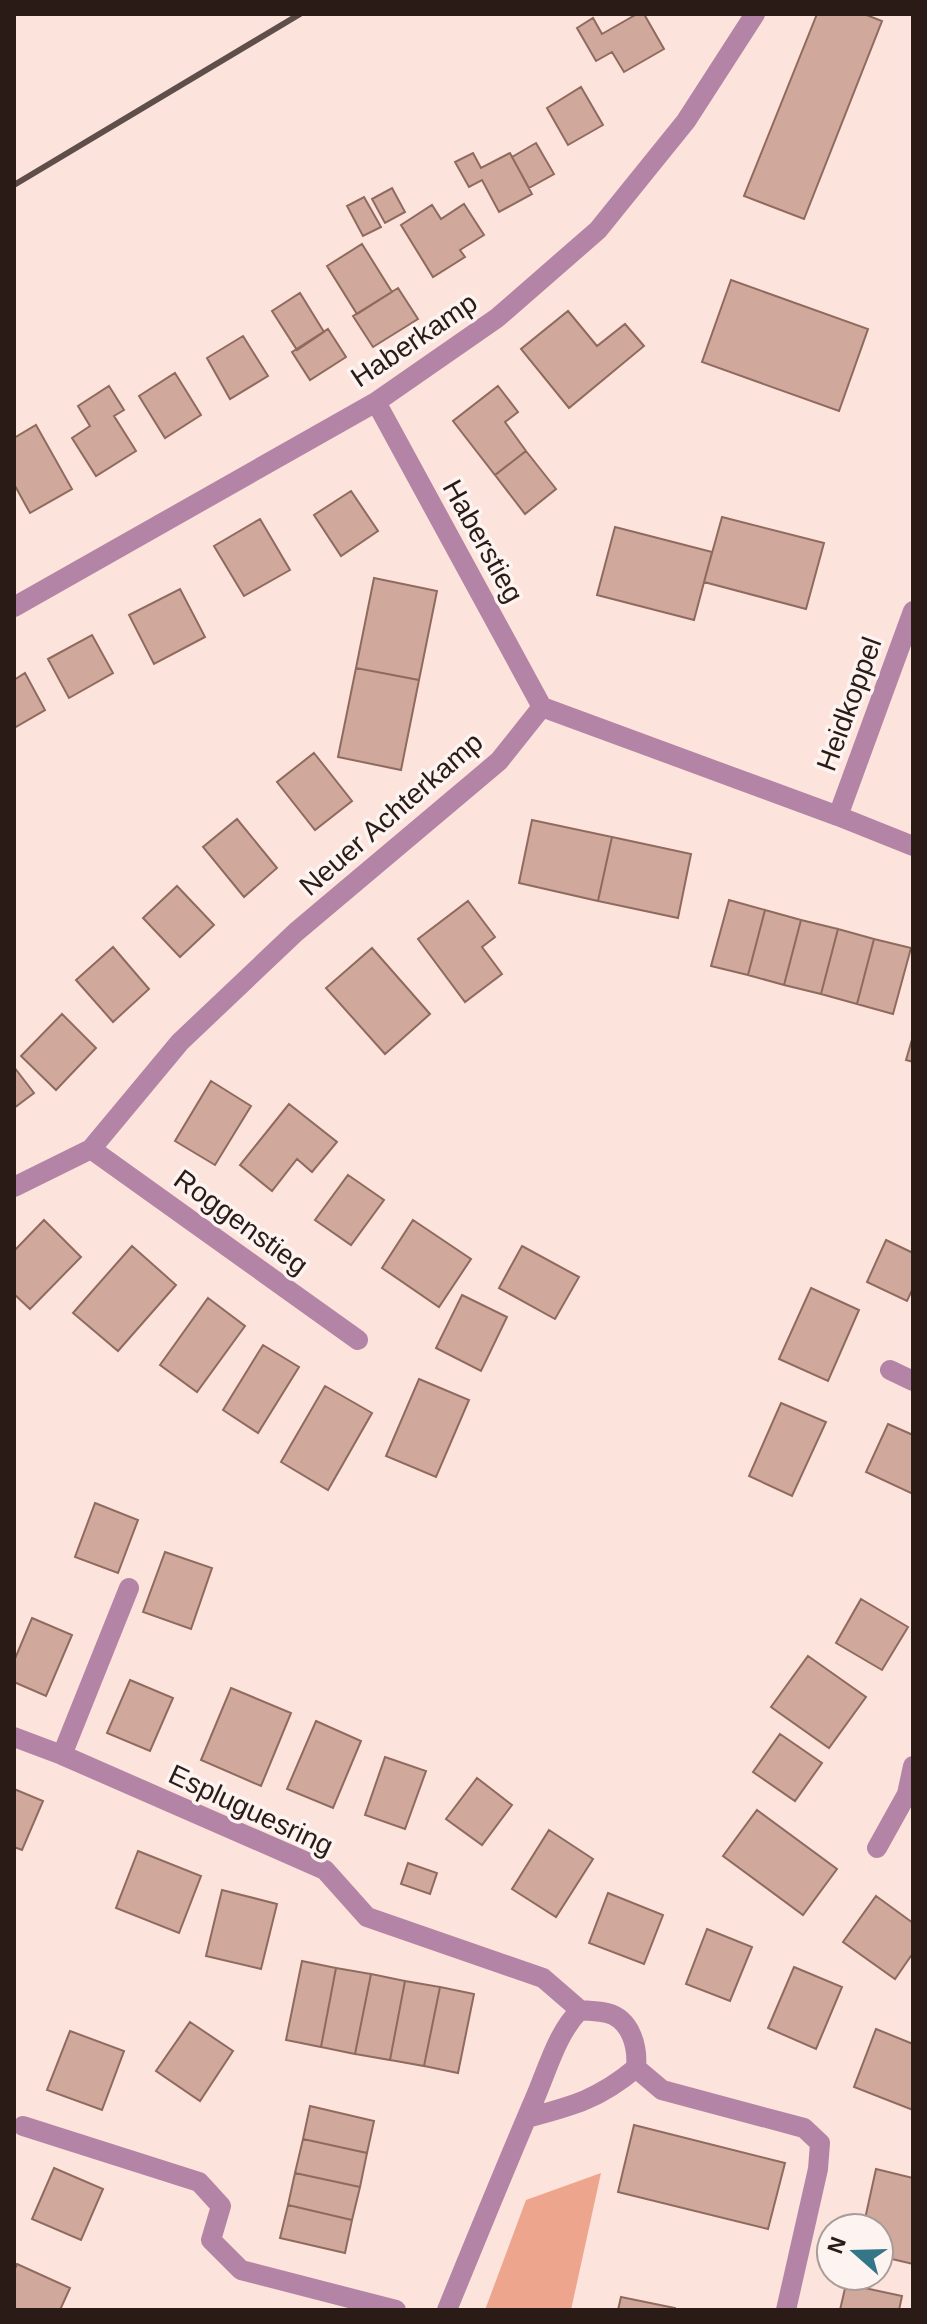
<svg xmlns="http://www.w3.org/2000/svg" width="927" height="2324" viewBox="0 0 927 2324" font-family="Arial,sans-serif">
  <style>
    .green { fill: #eea58e }
    .building { fill: #d1a89c; stroke: #8f6a5f; stroke-width: 2 }
    .lines { fill: none; stroke-linecap: round; stroke-linejoin: round }
    .minor { stroke: #b384a5; stroke-width: 20 }
    .rail { stroke: #5f4e49; stroke-width: 6 }
    .labels { text-anchor: middle; dominant-baseline: central; stroke-width: 7; stroke-linejoin: round; paint-order: stroke }
    .street-label { font-size: 28px; fill: #2a1b17; stroke: #fdf4f1 }
  </style>
  <rect width="100%" height="100%" fill="#fce3db"/>
  <path class="green" d="M601 2173 571 2310H485L526 2200Z"/>
  <path class="building" d="M637 14H644L664 49 624 72 612 52 596 61 577 28 593 18 602 34Z
    M817 14H864L882 21 804 219 744 196Z
    M581 87 603 125 568 145 547 108Z
    M536 143 554 174 529 188 512 157Z
    M473 153 481 168 510 153 532 194 499 212 482 180 469 187 455 162Z
    M392 188 405 212 385 223 372 199Z
    M364 197 381 227 363 236 347 206Z
    M464 204 484 235 460 250 465 257 433 277 401 225 432 205 441 219Z
    M362 244 392 292 357 314 327 266Z
    M731 280 868 329 839 411 702 362Z
    M398 288 418 319 373 347 353 316Z
    M300 293 324 332 297 350 272 311Z
    M568 311 597 346 625 324 644 346 569 408 521 349Z
    M328 329 346 357 310 380 292 352Z
    M243 336 268 376 230 399 207 358Z
    M175 373 201 415 165 438 139 396Z
    M109 386 124 410 114 416 136 451 96 476 72 438 90 426 78 406Z
    M498 386 518 412 505 422 526 451 495 475 453 421Z
    M36 425 72 489 30 513 14 484V438Z
    M526 451 556 489 525 514 495 475Z
    M351 491 378 531 341 556 314 515Z
    M722 517 824 543 806 609 704 582Z
    M260 519 290 570 244 596 214 546Z
    M615 527 712 552 694 620 597 595Z
    M374 578 437 591 419 680 356 668Z
    M180 589 205 637 154 664 129 615Z
    M92 635 113 673 69 698 48 659Z
    M356 668 419 680 401 770 338 757Z
    M25 673 45 710 14 728V680Z
    M314 753 352 801 315 830 277 782Z
    M237 819 277 868 244 897 203 847Z
    M532 820 612 837 598 901 519 883Z
    M612 837 691 854 678 918 598 901Z
    M177 886 214 925 180 957 143 918Z
    M729 900 765 910 748 975 711 966Z
    M468 901 495 937 482 947 502 974 465 1002 418 939Z
    M765 910 801 920 784 985 748 975Z
    M801 920 838 929 821 994 784 985Z
    M838 929 874 939 857 1004 821 994Z
    M874 939 911 948 893 1014 857 1004Z
    M113 947 149 989 113 1022 76 980Z
    M372 948 430 1014 385 1054 326 988Z
    M62 1014 96 1048 56 1090 21 1056Z
    M913 1036V1062L906 1060Z
    M14 1067 34 1093 14 1108Z
    M211 1081 251 1106 215 1165 175 1141Z
    M289 1104 337 1142 312 1172 297 1159 272 1191 240 1165Z
    M348 1175 384 1200 351 1245 315 1220Z
    M44 1220 81 1257 30 1309 14 1294V1251Z
    M413 1220 471 1259 439 1307 382 1268Z
    M886 1240 913 1253V1288L907 1301 867 1282Z
    M132 1246 176 1285 118 1351 73 1313Z
    M522 1246 579 1277 555 1319 499 1288Z
    M811 1288 859 1310 828 1381 779 1359Z
    M462 1295 507 1317 481 1371 436 1348Z
    M208 1298 245 1326 197 1392 160 1365Z
    M263 1345 299 1367 258 1433 223 1410Z
    M419 1379 469 1400 436 1477 386 1456Z
    M325 1386 372 1413 328 1490 281 1462Z
    M781 1403 826 1422 792 1496 749 1476Z
    M888 1424 913 1435V1494L866 1472Z
    M95 1503 138 1520 118 1573 75 1557Z
    M165 1552 212 1568 191 1629 143 1612Z
    M861 1599 908 1627 882 1670 836 1643Z
    M32 1618 72 1635 46 1696 14 1682V1661Z
    M808 1656 866 1697 829 1748 771 1707Z
    M130 1680 173 1698 150 1751 107 1733Z
    M231 1688 291 1713 261 1786 201 1760Z
    M316 1721 361 1741 333 1808 287 1789Z
    M780 1734 822 1763 795 1801 753 1772Z
    M385 1757 426 1771 405 1829 365 1815Z
    M477 1778 512 1805 482 1845 446 1819Z
    M14 1789 43 1801 22 1850 14 1847Z
    M757 1810 837 1869 803 1915 723 1856Z
    M549 1830 593 1859 556 1917 512 1889Z
    M138 1851 201 1876 179 1933 116 1908Z
    M408 1863 437 1873 430 1894 401 1884Z
    M222 1890 277 1904 261 1969 206 1956Z
    M608 1893 663 1915 644 1964 589 1943Z
    M876 1896 913 1923V1953L895 1979 843 1942Z
    M707 1929 752 1947 730 2001 686 1984Z
    M302 1961 336 1968 321 2047 286 2040Z
    M794 1967 842 1987 816 2049 768 2028Z
    M336 1968 371 1974 355 2054 321 2047Z
    M371 1974 405 1981 390 2060 355 2054Z
    M405 1981 440 1987 424 2066 390 2060Z
    M440 1987 474 1994 458 2073 424 2066Z
    M190 2022 233 2051 200 2101 156 2071Z
    M876 2029 913 2044V2110L854 2087Z
    M70 2031 124 2051 102 2110 47 2090Z
    M310 2106 374 2121 367 2153 303 2139Z
    M634 2125 785 2163 768 2229 618 2192Z
    M303 2139 367 2153 360 2187 295 2173Z
    M54 2168 103 2189 81 2240 32 2219Z
    M876 2169 913 2178V2264L879 2256V2228H863Z
    M295 2173 360 2187 352 2220 288 2205Z
    M288 2205 352 2220 345 2253 280 2238Z
    M17 2264 70 2288 60 2310H14V2271Z
    M846 2284 902 2296 899 2310H840Z
    M621 2297 675 2308V2310H618Z"/>
  <g class="lines">
    <path class="minor" d="M376 402 542 707
      M14 607 376 402 497 318 598 230 686 121 755 14
      M838 816 913 611
      M91 1149 358 1340
      M14 1187 91 1149 180 1042 296 932 499 761 542 707 838 816 913 846
      M890 1370 913 1381
      M14 1737 62 1755 325 1870 367 1917 543 1978 580 2010
      M62 1755 129 1588
      M877 1848 907 1794 913 1766
      M636 2068 662 2090 804 2128 820 2143 818 2169 786 2310
      M23 2126 199 2182 221 2206 211 2240 241 2270 396 2310
      M447 2310C476 2239 505 2168 535 2098 548 2068 557 2033 580 2010 588 2011 599 2011 607 2013 631 2019 638 2047 636 2068 599 2099 573 2106 527 2118"/>
    <path class="rail" d="M14 185 300 14"/>
  </g>
  <g class="labels">
    <g class="street-label">
      <text transform="translate(414 340) rotate(-34)">Haberkamp</text>
      <text transform="translate(483 541) rotate(61)">Haberstieg</text>
      <text transform="translate(849 704) rotate(-70)">Heidkoppel</text>
      <text transform="translate(391 814) rotate(-41)">Neuer Achterkamp</text>
      <text transform="translate(241 1222) rotate(36)">Roggenstieg</text>
      <text transform="translate(251 1810) rotate(25)">Espluguesring</text>
    </g>
  </g>
  <rect width="927" height="2324" fill="none" stroke="#2a1b17" stroke-width="32"/>
  <g transform="translate(855 2252) rotate(290)"><circle r="38" fill="#fdf4f1" stroke="#a99d9a" stroke-width="2"/>
  <path d="M0-6L14 30L0 20L-14 30Z" fill="#347688"/>
  <text y="-12" font-size="22" font-weight="bold" text-anchor="middle" fill="#2a1b17">N</text>
  </g>
</svg>
